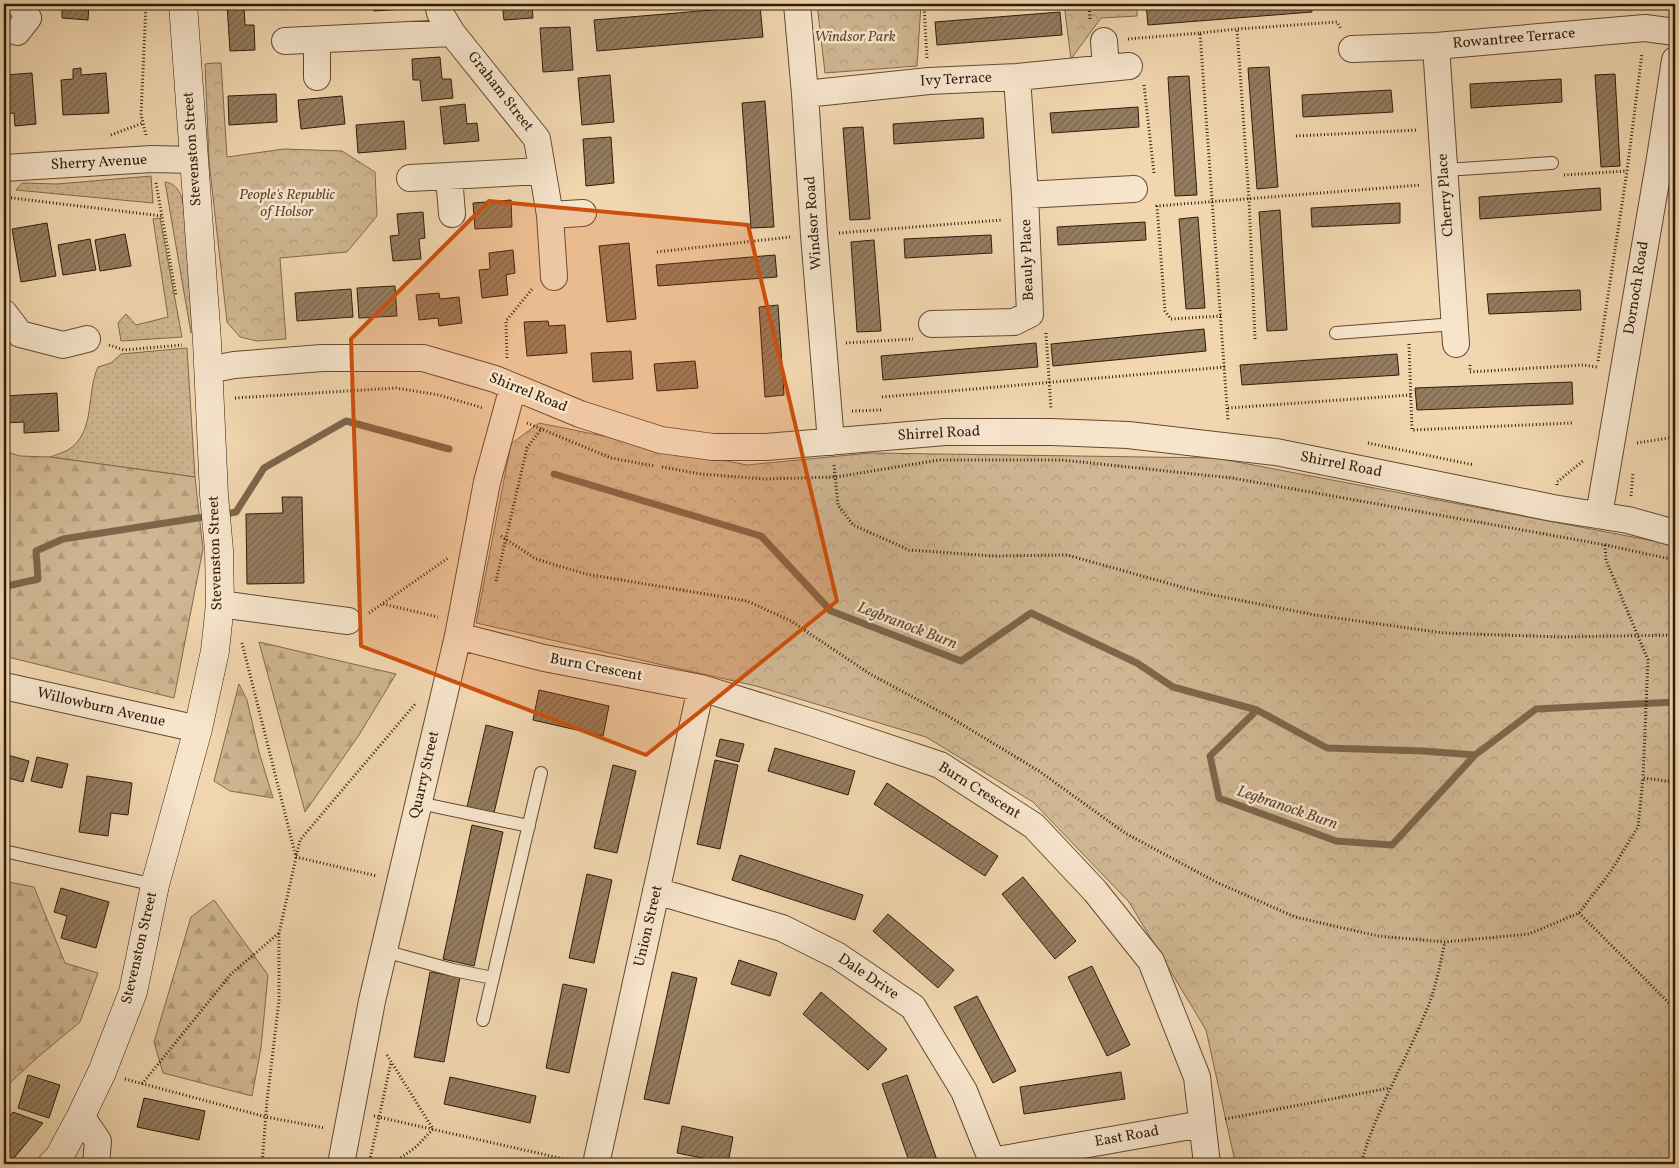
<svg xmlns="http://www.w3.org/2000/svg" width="1679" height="1168" viewBox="0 0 1679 1168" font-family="Vollkorn,serif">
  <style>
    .grass { fill: url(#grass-dots); stroke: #80694e }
    .forest { fill: url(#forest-firs); stroke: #80694e }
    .park { fill: url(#park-crowns); stroke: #80694e }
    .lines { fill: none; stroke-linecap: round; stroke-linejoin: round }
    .stream { stroke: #7d664b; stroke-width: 7 }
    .building { fill: url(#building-hatch); stroke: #311c0a }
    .service-casing { stroke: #614a33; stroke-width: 14 }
    .minor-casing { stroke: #614a33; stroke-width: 28 }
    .secondary-casing { stroke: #311c0a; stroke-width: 29 }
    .path { stroke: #311c0a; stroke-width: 3; stroke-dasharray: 1 2.5; stroke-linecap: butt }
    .service { stroke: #f6e4cb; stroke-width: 12 }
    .minor { stroke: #f6e4cb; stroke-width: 26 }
    .secondary { stroke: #f6e4cb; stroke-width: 28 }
    .marked { fill: #cd500c; fill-opacity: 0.2; stroke: #cd500c; stroke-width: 4; stroke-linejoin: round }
    .labels { text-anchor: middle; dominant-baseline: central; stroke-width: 5; stroke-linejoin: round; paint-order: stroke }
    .park-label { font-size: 15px; font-style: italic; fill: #614a33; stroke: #f6e4cb }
    .street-label { font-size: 15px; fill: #311c0a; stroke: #f6e4cb }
    .water-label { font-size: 16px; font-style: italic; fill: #5d4730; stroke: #f6e4cb }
  </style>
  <defs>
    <pattern id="grass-dots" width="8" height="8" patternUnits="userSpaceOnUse" patternTransform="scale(1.25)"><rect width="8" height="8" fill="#d0b693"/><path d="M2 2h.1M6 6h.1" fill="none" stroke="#b39c7d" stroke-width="1.8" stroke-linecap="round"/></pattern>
    <pattern id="forest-firs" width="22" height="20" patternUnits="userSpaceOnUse" patternTransform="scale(1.25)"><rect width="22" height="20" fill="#d0b693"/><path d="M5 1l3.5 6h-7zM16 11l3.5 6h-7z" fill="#b39c7d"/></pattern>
    <pattern id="park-crowns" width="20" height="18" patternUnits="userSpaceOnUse" patternTransform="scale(1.25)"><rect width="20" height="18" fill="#d0b693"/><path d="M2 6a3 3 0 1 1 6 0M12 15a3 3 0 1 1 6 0" fill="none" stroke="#b39c7d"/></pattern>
    <pattern id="building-hatch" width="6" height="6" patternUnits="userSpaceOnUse" patternTransform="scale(1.25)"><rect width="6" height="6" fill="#957d60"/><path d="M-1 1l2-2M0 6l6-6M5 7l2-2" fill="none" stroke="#7a664d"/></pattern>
  </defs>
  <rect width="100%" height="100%" fill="#f1d6af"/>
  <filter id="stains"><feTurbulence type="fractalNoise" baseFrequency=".004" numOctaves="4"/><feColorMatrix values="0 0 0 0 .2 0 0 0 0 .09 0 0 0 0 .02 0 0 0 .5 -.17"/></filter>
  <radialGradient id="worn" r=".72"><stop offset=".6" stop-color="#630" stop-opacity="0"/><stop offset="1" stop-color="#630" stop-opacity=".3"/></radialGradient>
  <path class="grass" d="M151 176 153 203 16 190 22 183 57 184Z
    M165 182C181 184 183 202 186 215L194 330 191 333Z
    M160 218 182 337 121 341 118 323 126 314 136 325 168 317 153 219Z
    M187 348 195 477 50 457C55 455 62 453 68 450 96 433 86 392 98 367L111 363 121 354Z"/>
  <path class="forest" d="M4 451 20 456 50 457 195 477 203 549 174 698 4 656Z
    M259 642 396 674 359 735 305 812Z
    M239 684 247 700 259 752 273 798 230 791 214 781Z
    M4 881 34 887 65 963 98 973 80 1022 38 1057 12 1081 4 1092Z
    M214 900 268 975 261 1048 252 1096 163 1073 154 1042 191 917Z"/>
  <path class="park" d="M817 4H921L917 66 825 73Z
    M1064 4H1137V16L1101 18 1071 59Z
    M213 63H221L227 157 284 149 342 151 375 172 377 216 347 252 280 258 286 339 257 341 240 337 227 322 209 161 205 64Z
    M539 423 747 465 870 453 1216 458 1675 545V1164H1233L1234 1157 1206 1030 1129 902 1033 802 926 737 756 686 476 623 511 444Z"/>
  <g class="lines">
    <path class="stream" d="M554 474 761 536 831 611 961 661 1031 613 1137 663 1173 687 1257 710 1210 756 1219 798 1336 841 1392 845 1475 755
      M221 515 236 512 264 468 346 421 449 449
      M4 585 7 586 38 579 36 551 63 539 210 516
      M1257 710 1327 748 1423 751 1475 755 1536 709 1675 702"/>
  </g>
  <path class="building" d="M62 4H89L88 20 62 18Z
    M227 4H252L244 5 245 25H254L255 50 230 51Z
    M279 4H310L279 6Z
    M374 4H402L403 9 374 11Z
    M502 4H532L533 18 504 20Z
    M1146 4H1311L1312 12 1148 25Z
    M760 6 763 37 597 51 594 20Z
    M1060 12 1062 35 937 45 935 22Z
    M570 27 573 70 543 72 540 28Z
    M440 57 442 79H451L453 98 422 101 420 80H413L412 59Z
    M1269 67 1278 187 1257 189 1248 68Z
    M81 68V75L106 73 109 113 63 115 61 80 73 79V69Z
    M32 73 36 124 15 126 14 113 4 114V75Z
    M1615 74 1620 166 1601 167 1595 75Z
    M610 75 614 122 582 125 578 78Z
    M1189 76 1197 195 1175 196 1168 77Z
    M1561 79 1562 102 1471 108 1470 84Z
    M1391 90 1393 112 1303 117 1302 95Z
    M276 94 277 122 229 125 228 96Z
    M342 96 345 124 301 129 298 100Z
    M765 101 774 227 751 228 742 103Z
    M465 104 467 124 477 123 479 141 444 144 440 107Z
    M1138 107 1139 127 1052 133 1050 113Z
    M983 118 984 138 894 144 893 124Z
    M404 121 406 149 358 153 356 125Z
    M863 127 870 219 850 220 843 128Z
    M611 137 614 183 586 186 583 139Z
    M1600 188 1601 210 1480 219 1479 197Z
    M511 200 512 227 475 229 473 203Z
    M1400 203V223L1312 227 1311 208Z
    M1280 210 1287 330 1267 331 1259 212Z
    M423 212 425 238 419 239 421 259 393 261 390 236 399 235 397 214Z
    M1198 217 1205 308 1186 309 1179 219Z
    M1145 222 1146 240 1058 245 1057 227Z
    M47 223 56 276 21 282 12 229Z
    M125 234 131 266 100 271 95 240Z
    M991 235 992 253 905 258 904 239Z
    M90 239 96 270 63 275 58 245Z
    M874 240 881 331 857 332 851 242Z
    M629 243 636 319 607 322 599 246Z
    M513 250 515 273 506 275 508 295 482 298 479 270 490 269 489 253Z
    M775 255 777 277 658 286 656 265Z
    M395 286 397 316 359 318 357 288Z
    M351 289 353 317 297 321 295 293Z
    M1580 290 1581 310 1489 314 1487 294Z
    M439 293 440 299 459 297 462 323 439 326 438 318 419 320 416 295Z
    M778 305 784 395 765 397 759 307Z
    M548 321 549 326 565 325 567 353 527 356 524 322Z
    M1204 329 1206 351 1053 366 1051 344Z
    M1036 343 1038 367 883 380 881 356Z
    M631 351 633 379 593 382 591 353Z
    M1397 354 1399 375 1242 385 1240 365Z
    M695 361 698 388 657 391 654 364Z
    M1572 382 1573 404 1417 410 1415 388Z
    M57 393 59 431 24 433V422L4 423V396Z
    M282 497H302L304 583 247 584 246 514 283 513Z
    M539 690 609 706 603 736 533 720Z
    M486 725 513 732 494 813 467 807Z
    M720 739 744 744 739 762 716 756Z
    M775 748 855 771 848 795 768 771Z
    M4 754 29 761 23 782 4 777Z
    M37 757 68 764 62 788 31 781Z
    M715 760 738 765 720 849 697 844Z
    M613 765 636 771 617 853 594 848Z
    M87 776 132 783 128 815 111 813 108 836 79 832Z
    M887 783 998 856 985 876 874 804Z
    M472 825 503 832 474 966 443 959Z
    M740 855 863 895 855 920 732 880Z
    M587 874 612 880 594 963 569 958Z
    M1023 877 1076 941 1055 959 1002 894Z
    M61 888 109 902 96 948 61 938 67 916 54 912Z
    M888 914 954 970 938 988 873 931Z
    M739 960 777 973 770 996 731 984Z
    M1092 966 1130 1045 1107 1056 1068 977Z
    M430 972 460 977 444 1062 414 1057Z
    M672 972 697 978 669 1104 644 1099Z
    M563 984 587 989 569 1073 546 1068Z
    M821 992 887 1049 868 1070 803 1014Z
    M977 996 1016 1071 993 1083 954 1007Z
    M1121 1072 1125 1099 1024 1114 1020 1087Z
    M28 1075 60 1085 49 1118 18 1108Z
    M907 1075 937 1160 925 1164H910L882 1084Z
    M450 1077 536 1096 530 1123 444 1104Z
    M144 1098 205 1111 199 1140 137 1127Z
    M13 1112 43 1123 9 1164H4V1124Z
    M682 1126 733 1137 728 1163 677 1153Z"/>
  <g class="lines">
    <g class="service-casing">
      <path id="service" d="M1445 170 1552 163
        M1336 333 1455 324
        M419 803 529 826
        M4 851 155 885
        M384 951 453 970 493 978
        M483 1020 541 773"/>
    </g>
    <g class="minor-casing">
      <path id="minor" d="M438 4 440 13 452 33 537 139 550 215 554 277
        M797 4 805 94 814 235 831 442
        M17 32 28 18 20 4
        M317 40V77
        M285 41 452 33
        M1104 41 1106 68
        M1436 46 1456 344
        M1352 49 1436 46 1645 28 1675 32
        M805 94 929 81 1017 77 1129 66
        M4 168 152 159 194 160
        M449 176 452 214
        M410 178 542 171
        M1025 195 1134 189
        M550 215 583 213
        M4 313 20 334 63 345 87 339
        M932 324 1014 322 1030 314 1025 195 1017 77
        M208 370 234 365 322 358H423L495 379 580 414 661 440 713 447H766L945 432H1051L1128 435 1276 452 1553 508 1628 520 1675 533
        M1599 515 1660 158 1675 60
        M220 604 348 621
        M458 636 544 658 701 688 814 723 940 765 1034 826 1095 891 1151 961 1197 1077 1207 1164
        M4 686 198 729
        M656 891 782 928 838 956 913 1007 964 1091 992 1161 991 1164
        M81 1116 98 1141 96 1164
        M992 1161 1202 1124
        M341 1164 372 1001 458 636 487 482 513 387
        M596 1164 701 688"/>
    </g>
    <g class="secondary-casing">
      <path id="secondary" d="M52 1164 59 1157 81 1116 102 1072 133 992 155 885 198 729 215 651 220 604 219 550 214 495 207 341 183 4"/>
    </g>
    <path class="path" d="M1089 4 1090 21
      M1200 33 1237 29
      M1128 39 1200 33 1228 421
      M927 58 924 6 963 4
      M1144 85 1154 173
      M111 135 143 123
      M146 135 141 115 146 4
      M1296 136 1418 130
      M1564 175 1627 171
      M156 183 176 295
      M4 197 162 216
      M839 233 1002 220
      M657 252 790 237
      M1221 316 1171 319 1165 311 1157 206 1421 185
      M1046 333 1051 409
      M1255 339 1249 199 1237 29 1337 22 1341 29
      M846 343 913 339
      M1409 344 1412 430 1572 423
      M109 345 124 350 182 345
      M507 358 506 321 532 289
      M1598 361 1627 171 1642 53
      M1470 365V372L1583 365 1597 367
      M882 397 1225 367
      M235 398 396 388 439 395 483 408
      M1228 408 1411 395
      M852 411 883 410
      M527 423 611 458 655 466
      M1368 443 1474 465
      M1637 443 1675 437
      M834 465 838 505 853 525 909 550 994 556 1067 555 1203 593 1315 615 1444 633 1560 637 1675 635
      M662 467 701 474 764 479 836 477 939 460H1062L1232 478 1606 545 1675 560
      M1557 485V482L1583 461
      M1631 496 1633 473
      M501 536 536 559 586 574 747 601 791 621 870 674 948 716 1039 771 1125 833 1216 882 1295 917 1378 936 1445 942 1529 934 1579 913 1611 871 1638 827 1643 778 1675 782
      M1605 545 1606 560 1648 660 1643 778
      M496 581 527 448 542 428
      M383 604 438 617
      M369 613 448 558
      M242 643 296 857 377 876
      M1579 913 1675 1009
      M387 1055 433 1129 416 1147 392 1164
      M125 1079 266 1117 325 1128
      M142 1084 231 974 279 933
      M374 1116 573 1161
      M1225 1119 1390 1088
      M262 1164 267 1101 279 1001V933L300 840 416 703
      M369 1164 391 1062
      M1361 1164C1376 1109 1406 1061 1427 1009 1436 988 1440 964 1445 942"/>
    <use href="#service" class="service"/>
    <use href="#minor" class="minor"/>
    <use href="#secondary" class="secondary"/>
  </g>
  <path class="marked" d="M489 201 748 225 837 601 646 755 361 646 351 339Z"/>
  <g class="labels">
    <g class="park-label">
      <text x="855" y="37">Windsor Park</text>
      <text x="287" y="195">People's Republic<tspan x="287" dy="17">of Holsor</tspan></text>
    </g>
    <g class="street-label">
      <text transform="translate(1514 39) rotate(-5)">Rowantree Terrace</text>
      <text transform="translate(956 80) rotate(-3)">Ivy Terrace</text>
      <text transform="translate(500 92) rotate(52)">Graham Street</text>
      <text transform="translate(193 149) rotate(-94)">Stevenston Street</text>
      <text transform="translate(99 163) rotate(-3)">Sherry Avenue</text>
      <text transform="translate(1446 195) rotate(-94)">Cherry Place</text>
      <text transform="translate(814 223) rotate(-94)">Windsor Road</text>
      <text transform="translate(1028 260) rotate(-92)">Beauly Place</text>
      <text transform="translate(1637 288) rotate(-81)">Dornoch Road</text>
      <text transform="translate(528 393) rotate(22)">Shirrel Road</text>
      <text transform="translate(939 434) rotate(-3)">Shirrel Road</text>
      <text transform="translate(1341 465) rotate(11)">Shirrel Road</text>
      <text transform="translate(216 553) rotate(-92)">Stevenston Street</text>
      <text transform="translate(596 668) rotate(11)">Burn Crescent</text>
      <text transform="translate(101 708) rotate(13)">Willowburn Avenue</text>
      <text transform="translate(425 775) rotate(-77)">Quarry Street</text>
      <text transform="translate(979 791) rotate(32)">Burn Crescent</text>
      <text transform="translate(649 926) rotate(-77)">Union Street</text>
      <text transform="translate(140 948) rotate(-77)">Stevenston Street</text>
      <text transform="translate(868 977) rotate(34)">Dale Drive</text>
      <text transform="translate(1127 1137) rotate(-10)">East Road</text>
    </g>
    <g class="water-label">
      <text transform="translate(907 626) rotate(21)">Legbranock Burn</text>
      <text transform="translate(1287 808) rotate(19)">Legbranock Burn</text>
    </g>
  </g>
  <rect width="1679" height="1168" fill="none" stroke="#f1d6af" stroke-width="20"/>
  <rect x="5" y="5" width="1669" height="1158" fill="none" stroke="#311c0a" stroke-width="2.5"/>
  <rect x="10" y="10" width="1659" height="1148" fill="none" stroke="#311c0a"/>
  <rect width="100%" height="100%" filter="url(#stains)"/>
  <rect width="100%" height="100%" fill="url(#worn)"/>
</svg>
